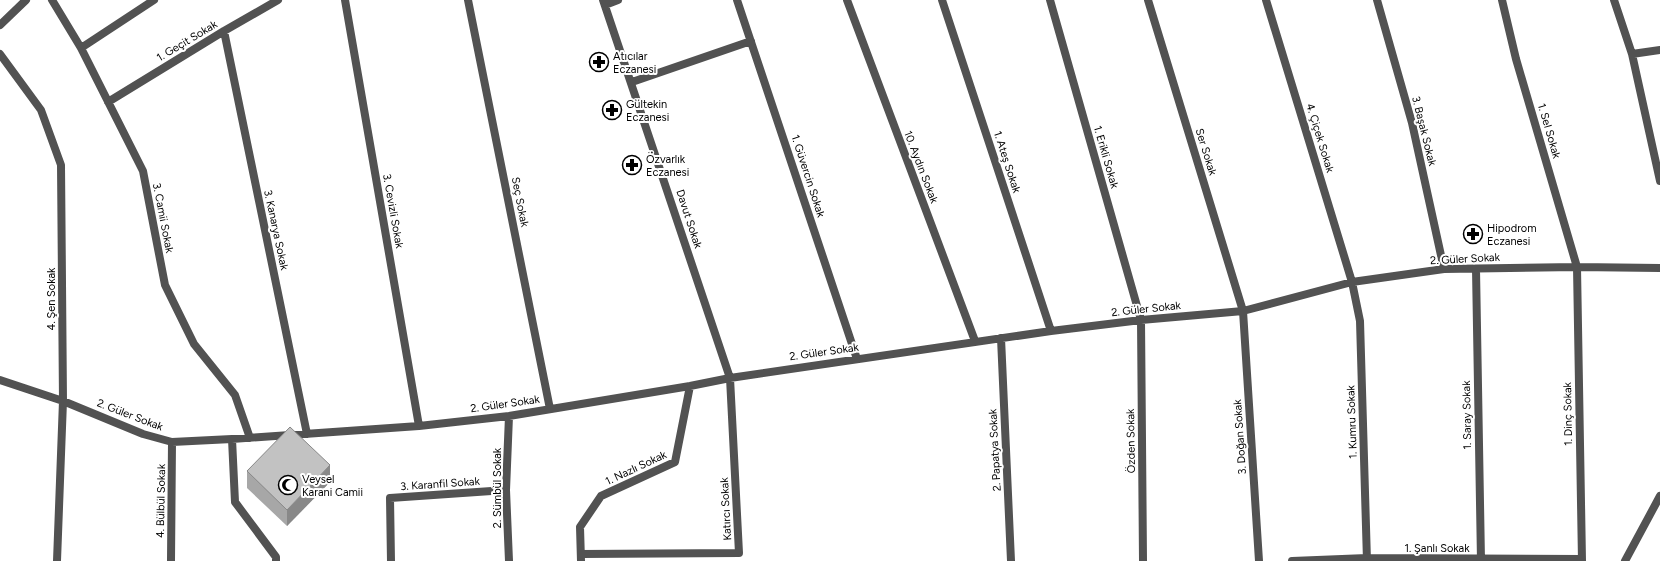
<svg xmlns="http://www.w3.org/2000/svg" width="1660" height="561" viewBox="0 0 1660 561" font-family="Figtree,sans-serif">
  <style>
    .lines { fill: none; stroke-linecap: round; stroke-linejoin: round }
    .street { stroke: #525252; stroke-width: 8 }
    .wall { fill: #a7a7a7 }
    .shaded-wall { fill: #888 }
    .building { fill: #c2c2c2; stroke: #888 }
    .labels { text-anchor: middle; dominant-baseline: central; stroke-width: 4; stroke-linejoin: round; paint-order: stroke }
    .street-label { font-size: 11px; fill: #000; stroke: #fff }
    .poi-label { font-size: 11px; fill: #000; stroke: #fff; text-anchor: start }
  </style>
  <rect width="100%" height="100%" fill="#fff"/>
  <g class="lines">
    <path class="street" d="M52 0 81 48 143 171 165 285 194 344 235 395 250 438
      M345 0 419 426
      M468 0 550 409
      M737 0 857 359
      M847 0 975 341
      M942 0 1051 331
      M1050 0 1141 320 1143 561
      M1148 0 1243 311 1259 561
      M1266 0 1352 282 1360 321 1367 561
      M1377 0 1412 123 1444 269
      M1502 0 1516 59 1577 267 1582 561
      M1614 0 1632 54 1660 181
      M605 5 618 0
      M0 25 26 0
      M224 31 307 434
      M81 48 154 0
      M0 54 41 110 61 165 63 401 57 561
      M1632 54 1660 50
      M632 82 751 41
      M108 102 224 31 278 0
      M1476 269 1481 561
      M1001 338 1011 561
      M0 380 63 401 143 434 172 442 232 439 419 426 509 416 690 386 730 378 1051 331 1141 320 1243 311 1352 282 1444 269 1577 267 1660 268
      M232 439 235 502 276 557V561
      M581 554 739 553 730 378 603 0
      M171 561 172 442
      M391 561 390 498 506 490
      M509 561 506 490 509 416
      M581 561 580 527 601 496 675 462 690 386
      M1292 561 1367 558 1582 559
      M1625 561 1660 496"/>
  </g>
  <path class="wall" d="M247 471 330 482 287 526 247 488Z"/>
  <path class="shaded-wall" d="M330 465V482L287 526V510Z"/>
  <path class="building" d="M290 427 330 465 287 510 247 471Z"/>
  <defs>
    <g id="pharmacy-ring" transform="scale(1)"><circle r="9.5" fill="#fff" stroke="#000" stroke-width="1.5"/><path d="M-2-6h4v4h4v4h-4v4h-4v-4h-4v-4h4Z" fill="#000"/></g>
    <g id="mosque-ring" transform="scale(1)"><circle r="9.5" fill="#fff" stroke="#000" stroke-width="1.5"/><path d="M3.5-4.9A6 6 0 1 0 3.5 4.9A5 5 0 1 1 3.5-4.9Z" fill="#000"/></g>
  </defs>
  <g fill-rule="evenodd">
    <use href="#pharmacy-ring" x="599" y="62"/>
    <use href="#pharmacy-ring" x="612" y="110"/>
    <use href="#pharmacy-ring" x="632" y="165"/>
    <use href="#pharmacy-ring" x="1473" y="234"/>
    <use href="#mosque-ring" x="288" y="485"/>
  </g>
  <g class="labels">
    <g class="street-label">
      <text transform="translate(187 41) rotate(-31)">1. Geçit Sokak</text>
      <text transform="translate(1424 131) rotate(76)">3. Başak Sokak</text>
      <text transform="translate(1549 131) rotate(74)">1. Sel Sokak</text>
      <text transform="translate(1320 138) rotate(73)">4. Çiçek Sokak</text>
      <text transform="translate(1206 152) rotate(73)">Ser Sokak</text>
      <text transform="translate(1106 157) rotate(74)">1. Erikli Sokak</text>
      <text transform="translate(1007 162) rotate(72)">1. Ateş Sokak</text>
      <text transform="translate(921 167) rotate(69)">10. Aydın Sokak</text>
      <text transform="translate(808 176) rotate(72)">1. Güvercin Sokak</text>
      <text transform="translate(520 202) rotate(79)">Seç Sokak</text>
      <text transform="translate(393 211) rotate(80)">3. Cevizli Sokak</text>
      <text transform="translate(163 218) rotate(79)">3. Camii Sokak</text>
      <text transform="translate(689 219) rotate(72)">Davut Sokak</text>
      <text transform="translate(276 230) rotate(78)">3. Kanarya Sokak</text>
      <text transform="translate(1465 259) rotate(-3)">2. Güler Sokak</text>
      <text transform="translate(51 299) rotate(-90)">4. Şen Sokak</text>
      <text transform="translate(1146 309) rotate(-6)">2. Güler Sokak</text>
      <text transform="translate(824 352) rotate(-8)">2. Güler Sokak</text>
      <text transform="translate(505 404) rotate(-8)">2. Güler Sokak</text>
      <text transform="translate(1568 414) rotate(-91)">1. Dinç Sokak</text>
      <text transform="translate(130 415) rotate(21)">2. Güler Sokak</text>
      <text transform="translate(1467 415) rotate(-91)">1. Saray Sokak</text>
      <text transform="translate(1352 422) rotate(-92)">1. Kumru Sokak</text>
      <text transform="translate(1240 437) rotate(-94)">3. Doğan Sokak</text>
      <text transform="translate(1131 441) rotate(-91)">Özden Sokak</text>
      <text transform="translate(995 450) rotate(-93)">2. Papatya Sokak</text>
      <text transform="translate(636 468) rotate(-25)">1. Nazlı Sokak</text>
      <text transform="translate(440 484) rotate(-4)">3. Karanfil Sokak</text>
      <text transform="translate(497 488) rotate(-90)">2. Sümbül Sokak</text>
      <text transform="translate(161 501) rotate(-89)">4. Bülbül Sokak</text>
      <text transform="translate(726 509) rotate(-93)">Katırcı Sokak</text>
      <text x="1437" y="548">1. Şanlı Sokak</text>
    </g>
    <g class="poi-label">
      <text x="613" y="56">Atıcılar<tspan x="613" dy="13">Eczanesi</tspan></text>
      <text x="626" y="104">Gültekin<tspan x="626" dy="13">Eczanesi</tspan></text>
      <text x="646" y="159">Özvarlık<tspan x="646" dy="13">Eczanesi</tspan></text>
      <text x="1487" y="228">Hipodrom<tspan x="1487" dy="13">Eczanesi</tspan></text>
      <text x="302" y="479">Veysel<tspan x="302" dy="13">Karani Camii</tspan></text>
    </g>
  </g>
</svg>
